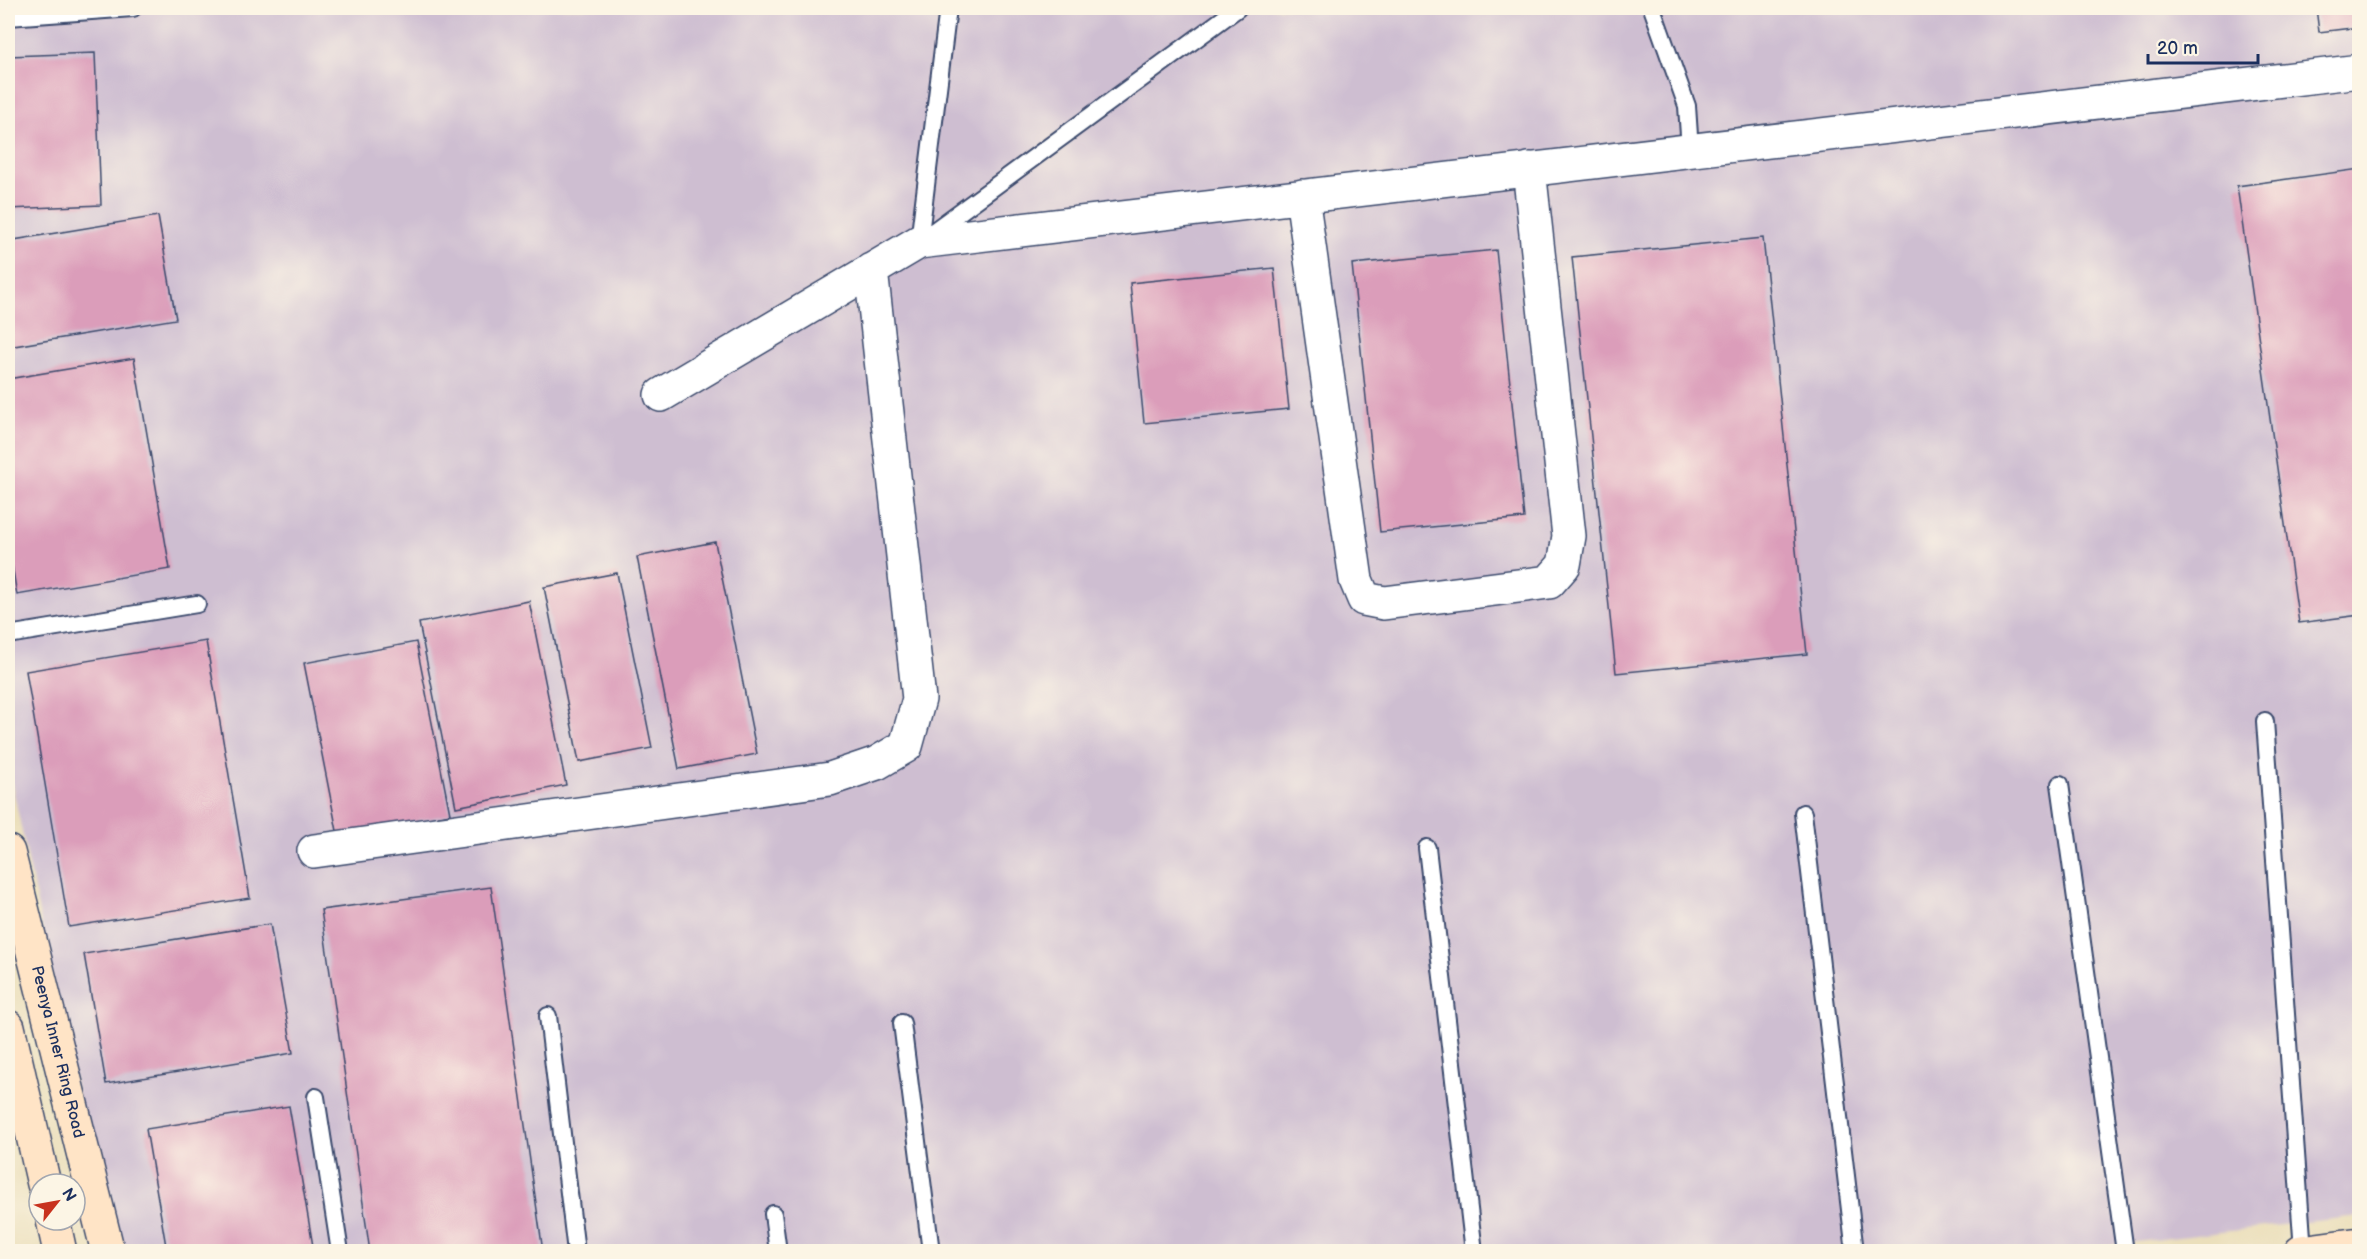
<svg xmlns="http://www.w3.org/2000/svg" width="2367" height="1259" viewBox="0 0 2367 1259" font-family="'Balsamiq Sans',sans-serif">
  <style>
    .industrial { fill: #cebed1 }
    .building { fill: #db9dba }
    .lines { fill: none; stroke-linecap: round; stroke-linejoin: round }
    .lane-casing { stroke: #3a496c; stroke-width: 20 }
    .street-casing { stroke: #3a496c; stroke-width: 36 }
    .secondary-casing { stroke: #3a496c; stroke-width: 36 }
    .lane { stroke: #fff; stroke-width: 16 }
    .street { stroke: #fff; stroke-width: 33 }
    .secondary { stroke: #ffe4c6; stroke-width: 33 }
    .labels { text-anchor: middle; dominant-baseline: central; stroke-width: 4.5; stroke-linejoin: round; paint-order: stroke }
    .street-label { font-size: 16px; fill: #1b2f5e; stroke: #fcf5e5 }
  </style>
  <rect width="100%" height="100%" fill="#fcf5e5"/>
  <filter id="ink" filterUnits="userSpaceOnUse"><feTurbulence type="fractalNoise" baseFrequency=".0167" numOctaves="2"/><feDisplacementMap in="SourceGraphic" scale="12" xChannelSelector="R" yChannelSelector="G"/><feConvolveMatrix kernelMatrix="1 2 1 2 8 2 1 2 1" color-interpolation-filters="sRGB"/></filter>
  <filter id="wash" filterUnits="userSpaceOnUse"><feTurbulence type="fractalNoise" baseFrequency=".008" numOctaves="4" result="noise"/><feDisplacementMap in="SourceGraphic" scale="24" xChannelSelector="R" yChannelSelector="G"/><feGaussianBlur stdDeviation="1.35" result="paint"/><feColorMatrix in="noise" values="0 0 0 0 0 0 0 0 0 0 0 0 0 0 0 0 0 1.4 0 .05"/><feComposite in="paint" operator="in"/></filter>
  <g filter="url(#wash)">
    <rect width="100%" height="100%" fill="#ebdfbb"/>
    <path class="industrial" d="M8 8H2359V1216L2052 1252 110 1251 8 765Z"/>
    <g id="blocks">
      <path class="building" d="M2316 8H2360V27L2319 32Z
        M95 53 101 205 8 209V56Z
        M2360 169V615L2299 623 2237 186Z
        M158 216 176 319 8 347V241Z
        M1763 238 1807 654 1616 673 1572 257Z
        M1496 250 1524 518 1380 532 1352 264Z
        M1274 268 1289 409 1144 423 1130 283Z
        M134 358 170 569 17 595 8 539V379Z
        M715 542 757 754 679 769 637 557Z
        M617 573 652 748 579 762 544 587Z
        M529 601 566 785 456 807 419 623Z
        M206 641 250 898 69 927 26 671Z
        M416 642 450 814 338 836 304 663Z
        M491 887 543 1252H370L321 910Z
        M270 924 293 1053 106 1084 84 954Z
        M289 1106 314 1252H167L146 1129Z"/>
    </g>
  </g>
  <g filter="url(#ink)">
    <use href="#blocks" fill-opacity="0" stroke="#3a496c" stroke-width="1.5"/>
    <g class="lines">
      <g class="lane-casing">
        <path id="lane" d="M1652 8 1687 106 1690 150
          M8 17 133 8
          M927 236 1238 8
          M919 242 948 8
          M8 635 197 604
          M2265 721 2303 1251
          M2060 784 2125 1252
          M1803 813 1855 1252
          M1427 848 1474 1252
          M548 1016 576 1252
          M902 1023 931 1252
          M316 1097 340 1252
          M773 1214 778 1252"/>
      </g>
      <g class="street-casing">
        <path id="street" d="M1302 196 1356 580 1364 599 1384 603 1549 582 1564 565 1569 536 1529 169
          M661 395 919 242 2360 71
          M314 851 830 779 877 763 906 746 919 699 871 270"/>
      </g>
      <g class="secondary-casing">
        <g id="secondary">
          <path id="s1" d="M8 852 108 1252"/>
          <path d="M8 1027 44 1184"/>
          <path d="M53 1220 60 1252"/>
          <path d="M2301 1252 2360 1244"/>
        </g>
      </g>
      <use href="#lane" class="lane"/>
      <use href="#street" class="street"/>
      <use href="#secondary" class="secondary"/>
    </g>
  </g>
  <g class="labels">
    <g class="street-label">
      <text stroke="none"><textPath href="#s1" startOffset="206">Peenya Inner Ring Road</textPath></text>
    </g>
  </g>
  <rect width="2367" height="1259" fill="none" stroke="#fcf5e5" stroke-width="30"/>
  <g transform="translate(57 1202) rotate(59)"><circle r="28" fill="#fcf5e5" stroke="#a2a6af" stroke-width="1.5"/>
  <path d="M0-4.5L10 22L0 15L-10 22Z" fill="#c8321e"/>
  <text y="-9" font-size="16" font-weight="bold" text-anchor="middle" fill="#1b2f5e">N</text>
  </g>
  <path d="M2148 54v9h110v-9" fill="none" stroke="#1b2f5e" stroke-width="3"/>
  <text x="2157" y="54" font-size="18" fill="#1b2f5e" stroke="#fcf5e5" stroke-width="4.5" paint-order="stroke">20 m</text>
</svg>
